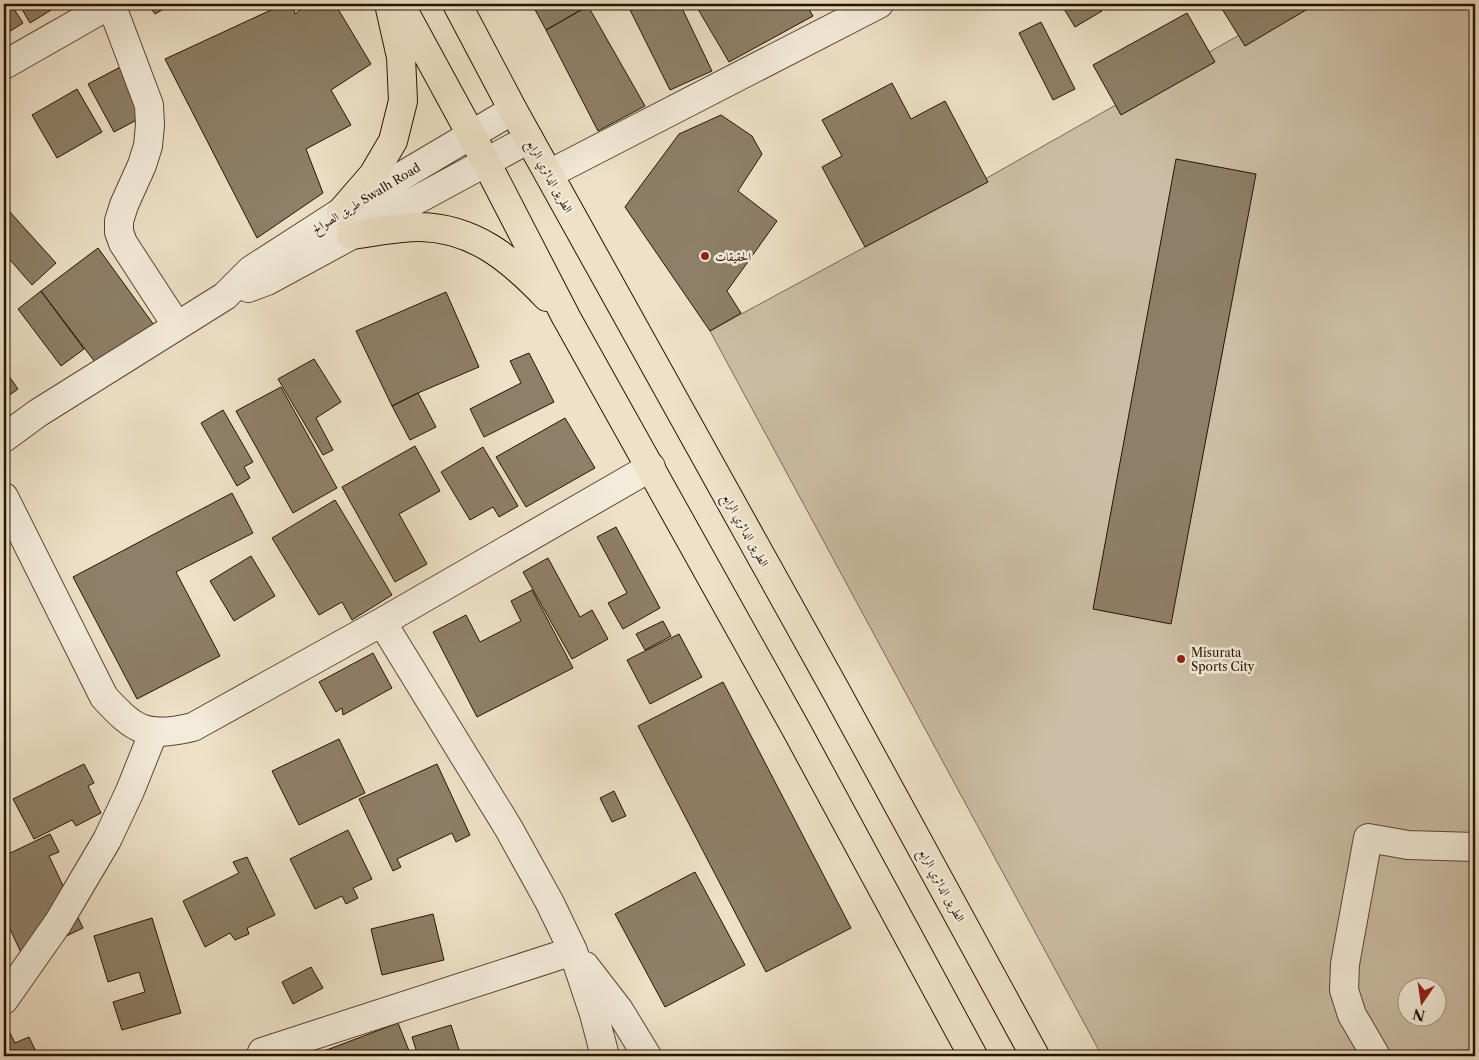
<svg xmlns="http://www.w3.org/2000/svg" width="1479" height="1060" viewBox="0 0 1479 1060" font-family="'Libre Caslon Text',Amiri,serif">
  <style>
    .green { fill: #ccbea6; stroke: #796954; fill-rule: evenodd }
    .building { fill: #8e7f68; stroke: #261401 }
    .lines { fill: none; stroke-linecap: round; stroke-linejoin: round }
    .minor-casing { stroke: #584733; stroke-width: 30 }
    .major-casing { stroke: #261401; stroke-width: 30 }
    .minor { stroke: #f4ecdb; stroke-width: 28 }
    .major { stroke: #eee1c8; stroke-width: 28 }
    .poi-dot { fill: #8f2418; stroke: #f4ecdb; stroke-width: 2 }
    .labels { text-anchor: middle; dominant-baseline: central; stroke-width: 5; stroke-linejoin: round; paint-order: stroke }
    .street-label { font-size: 12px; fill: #261401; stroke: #f4ecdb }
    .poi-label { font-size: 12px; fill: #261401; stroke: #f4ecdb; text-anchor: start }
  </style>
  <rect width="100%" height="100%" fill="#eee1c8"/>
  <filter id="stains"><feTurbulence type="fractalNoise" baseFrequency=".004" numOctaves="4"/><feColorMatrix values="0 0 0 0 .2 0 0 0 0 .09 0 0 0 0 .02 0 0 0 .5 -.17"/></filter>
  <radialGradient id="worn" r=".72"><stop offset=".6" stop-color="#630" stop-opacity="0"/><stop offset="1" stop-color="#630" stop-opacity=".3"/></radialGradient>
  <path class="green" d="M1294 4H1475V1056H1102L710 331 865 247ZM1406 988H1436V1018H1406Z"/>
  <path class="building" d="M4 4H16L12 6 23 23 4 35Z
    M19 4H61L30 23Z
    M148 4H172L155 14Z
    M284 4H293L295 14 307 4H335L371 64 331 90 351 125 306 149 323 193 257 238 165 59Z
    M532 4H586L588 6 546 30Z
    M627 4H680L712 71 670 90Z
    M695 4H806L813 16 729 62Z
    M1061 4H1078L1080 8 1085 5 1084 4H1098L1102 11 1075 27Z
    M1219 4H1316L1245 46Z
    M588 6 645 106 598 131 546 30Z
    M1187 13 1215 62 1121 115 1093 65Z
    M1041 22 1075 89 1053 100 1019 33Z
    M128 63 154 111 114 132 88 84Z
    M892 83 911 119 945 101 988 182 865 247 822 167 842 156 822 120Z
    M77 89 102 132 57 158 32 115Z
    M721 115 752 136 762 154 738 191 777 221 727 291 741 313 710 331 625 207 679 134Z
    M1176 159 1256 174 1171 624 1093 609Z
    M9 211 56 263 32 285 4 253V245L7 242 4 238V216Z
    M98 248 154 325 98 366 41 291Z
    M41 291 84 349 61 366 18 309Z
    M446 292 479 367 418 393 392 406 356 331Z
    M529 353 554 402 484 437 470 409 521 383 510 361Z
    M314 359 341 402 316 418 333 450 323 455 278 379Z
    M4 369 18 389 4 399Z
    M281 387 337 488 293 513 236 411Z
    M418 393 436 427 410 440 392 406Z
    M223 410 253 462 244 467 250 478 237 486 201 423Z
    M565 418 595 468 526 507 496 457Z
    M415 446 440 491 399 514 427 564 395 582 342 487Z
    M483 447 518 506 499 517 493 507 470 520 441 472Z
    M232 493 253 533 176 572 220 656 137 699 73 577Z
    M335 500 392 595 352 620 342 602 319 615 272 538Z
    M616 527 660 608 623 629 608 603 627 593 597 537Z
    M251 556 275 596 234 621 210 581Z
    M548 558 580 617 592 610 608 639 572 659 523 572Z
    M532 590 573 668 477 717 433 632 466 615 480 642 521 621 511 601Z
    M663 621 671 636 645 650 636 634Z
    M679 634 702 677 650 704 627 660Z
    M373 653 392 688 343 715 342 708 336 712 319 682Z
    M723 682 851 928 766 972 638 726Z
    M339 739 365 793 299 825 272 771Z
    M84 764 94 783 88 786 101 813 76 826 72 820 34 839 13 799Z
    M437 764 470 835 456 842 452 833 397 859 401 867 393 871 359 799Z
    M614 791 626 816 612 822 600 798Z
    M348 830 372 879 353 888 358 898 346 904 342 896 315 909 290 859Z
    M50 834 59 852 49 856 83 928 23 957 4 916V856Z
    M247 857 275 915 247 928 249 934 235 940 230 933 205 947 183 901 239 873 233 862Z
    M695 872 745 965 665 1007 615 914Z
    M433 914 444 960 382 975 371 929Z
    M152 918 181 1013 122 1030 113 1002 145 992 139 972 108 982 94 936Z
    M311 967 323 988 293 1004 282 982Z
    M4 1021 15 1043 29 1037 38 1056H4Z
    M398 1023 411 1056H326L324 1051Z
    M451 1025 461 1056H418L412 1037Z"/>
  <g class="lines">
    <g class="minor-casing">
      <path id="minor" d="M111 4 149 105 150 125 148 146 142 165 124 205 119 221V232L123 243 177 326
        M4 65 111 4
        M549 174 879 4
        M248 288 267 281 529 139
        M4 438 38 413 225 296 251 270 341 212 513 110
        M4 497 104 697C135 731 147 738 193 727L382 622 651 467
        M382 622 509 829 550 903 573 951 594 1014 605 1056
        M585 966 619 1010 647 1056
        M4 1000 58 923 107 840 130 791 154 731
        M262 1052 573 951
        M1376 1056 1352 1015 1344 990 1345 964 1368 838 1408 845 1475 847"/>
    </g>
    <g class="major-casing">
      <path id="major" d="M400 4 486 162 566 317 796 729 973 1056
        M457 4 513 110 836 691 1035 1056
        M341 212 373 175 393 141 403 101 401 57 389 4
        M351 235C374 232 397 227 420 227 474 228 511 259 547 297"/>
    </g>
    <use href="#minor" class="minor"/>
    <use href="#major" class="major"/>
  </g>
  <g class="poi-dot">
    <circle cx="705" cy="256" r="5"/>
    <circle cx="1181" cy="659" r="5"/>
  </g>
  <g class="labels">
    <g class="street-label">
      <text transform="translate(550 176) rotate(61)">الطريق الدائري الرابع</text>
      <text transform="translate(366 198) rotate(-31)">طريق الصوالح Swalh Road</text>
      <text transform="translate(746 530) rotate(61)">الطريق الدائري الرابع</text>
      <text transform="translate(942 885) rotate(61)">الطريق الدائري الرابع</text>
    </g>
    <g class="poi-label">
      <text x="715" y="256">الحقيقات</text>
      <text x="1191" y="652">Misurata<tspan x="1191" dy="14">Sports City</tspan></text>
    </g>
  </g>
  <rect width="1479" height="1060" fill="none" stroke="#eee1c8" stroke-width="20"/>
  <rect x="5" y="5" width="1469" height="1050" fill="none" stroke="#261401" stroke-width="2.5"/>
  <rect x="10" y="10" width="1459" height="1040" fill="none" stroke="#261401"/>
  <g transform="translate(1422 1002) rotate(193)"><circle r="24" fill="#f4ecdb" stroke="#a29684"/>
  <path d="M0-4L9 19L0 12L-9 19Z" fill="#8f2418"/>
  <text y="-8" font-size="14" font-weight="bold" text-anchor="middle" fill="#261401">N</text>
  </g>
  <rect width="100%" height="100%" filter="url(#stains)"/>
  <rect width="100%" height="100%" fill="url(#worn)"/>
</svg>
